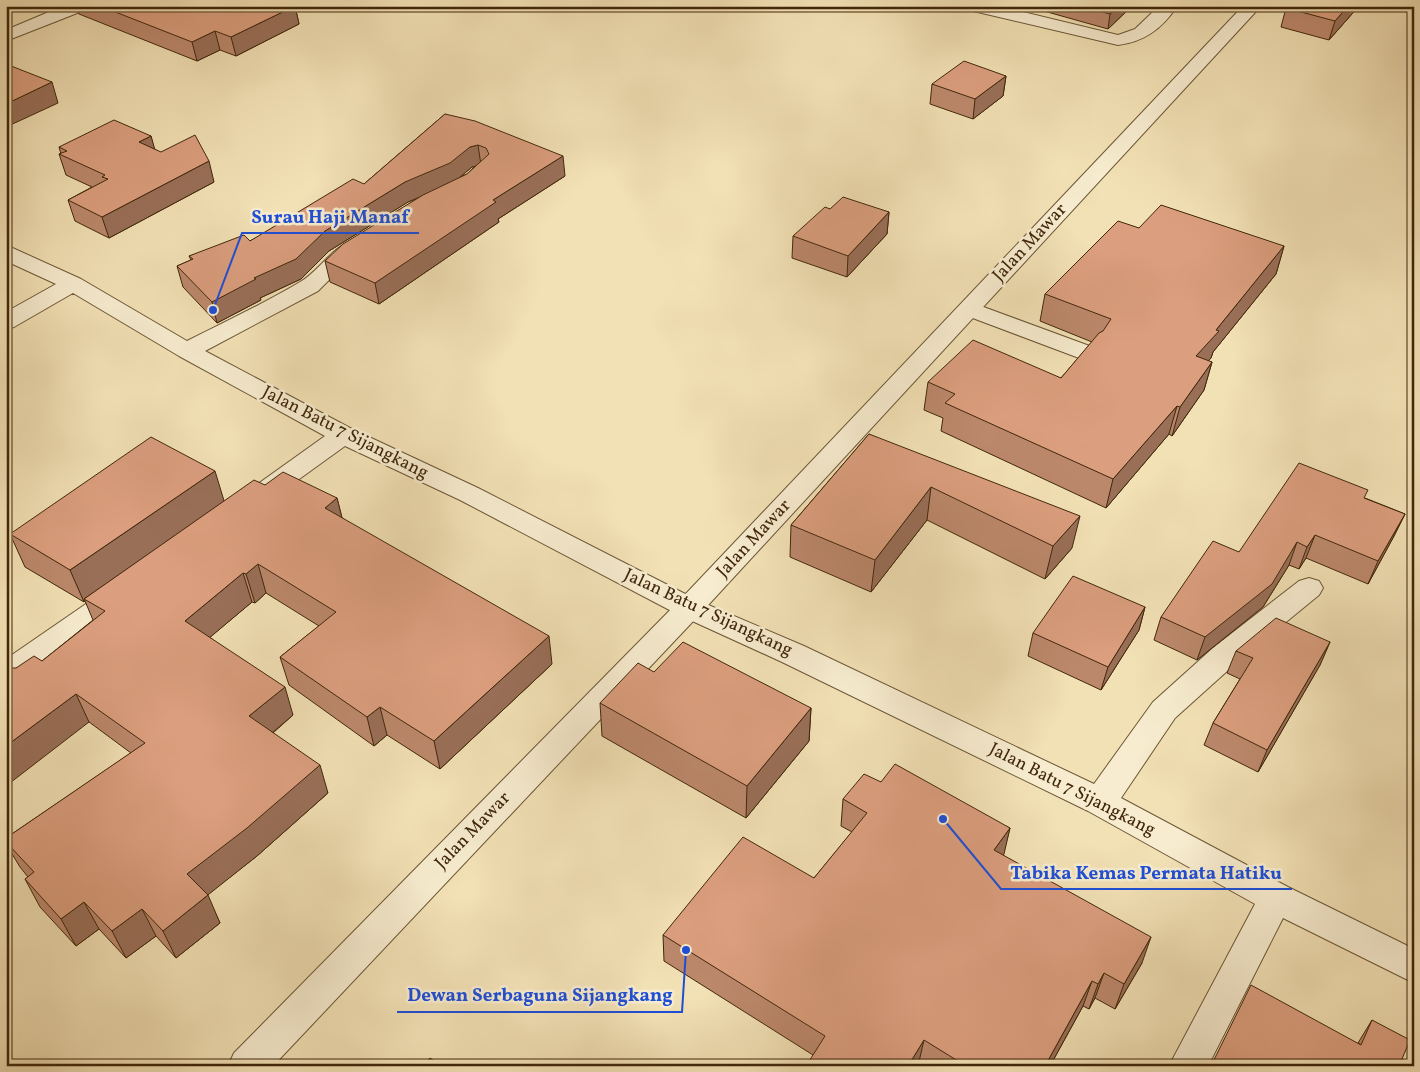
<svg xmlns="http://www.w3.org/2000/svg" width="1420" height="1072" viewBox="0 0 1420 1072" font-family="Vollkorn,serif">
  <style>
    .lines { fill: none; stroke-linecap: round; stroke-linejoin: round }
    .minor-casing { stroke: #6c5635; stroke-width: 2 }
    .tertiary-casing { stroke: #6c5635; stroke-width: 2 }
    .minor { fill: #f7eccf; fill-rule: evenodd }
    .tertiary { fill: #f7eccf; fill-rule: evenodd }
    .wall { fill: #bc886c; stroke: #40270a; fill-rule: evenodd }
    .shaded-wall { fill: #996f58; stroke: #40270a }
    .building { fill: #db9e7e; stroke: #40270a }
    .labels { text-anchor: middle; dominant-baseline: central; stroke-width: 5; stroke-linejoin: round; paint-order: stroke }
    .street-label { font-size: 18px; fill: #40270a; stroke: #f7eccf }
    .leader { fill: none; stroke: #1d4ed8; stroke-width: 2 }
    .callout-dot { fill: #1d4ed8; stroke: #f7eccf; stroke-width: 2 }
    .callout-label { font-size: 19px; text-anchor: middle; font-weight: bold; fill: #1d4ed8; stroke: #f7eccf; stroke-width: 5; stroke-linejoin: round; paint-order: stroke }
  </style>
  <rect width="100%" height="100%" fill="#f2e1b5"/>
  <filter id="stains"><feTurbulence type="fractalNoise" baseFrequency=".004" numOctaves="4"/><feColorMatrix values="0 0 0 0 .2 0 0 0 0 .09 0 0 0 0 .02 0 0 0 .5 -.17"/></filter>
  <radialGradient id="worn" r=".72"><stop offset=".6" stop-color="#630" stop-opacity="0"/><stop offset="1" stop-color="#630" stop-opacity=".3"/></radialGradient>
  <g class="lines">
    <g class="minor-casing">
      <path id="minor" d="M63 6H87L85 10 6 41V30Z
        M967 6H998L1118 35 1135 29 1159 6H1177C1163 28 1144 42 1118 45L969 10Z
        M357 239 365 241 368 246 365 251 346 263 318 291 205 351 352 429 478 488 699 601 804 646 1094 784 1153 702 1213 648 1299 581 1309 578 1319 581 1323 588 1319 595 1235 664 1175 718 1121 798 1288 887 1414 949V983L1283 918 1208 1066H1169L1255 904 1088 811 782 662 679 615 460 500 345 446 266 503 257 506 248 503 244 497 248 491 325 436 179 356 73 293 14 327 6 329V312L56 284 6 261V245L81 279 187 341C225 322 263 304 300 282 321 270 331 246 357 239Z
        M970 302 1095 348 1099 353 1095 358 1087 360 1079 358 962 314 958 309 962 304Z
        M122 583 132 586 136 593 132 600 17 683 6 686V659L112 586Z"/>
    </g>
    <g class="tertiary-casing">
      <path id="tertiary" d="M1243 6H1261L699 615 273 1066H228L234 1053 679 601Z"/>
    </g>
    <use href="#minor" class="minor"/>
    <use href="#tertiary" class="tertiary"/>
  </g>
  <path class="wall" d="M77 6H295L299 24 236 56 220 50 197 61 79 14Z
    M1026 6H1132L1108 29Z
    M1359 6 1329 40 1281 27 1286 8Z
    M1006 76 1003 96 973 119 930 104 932 84Z
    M445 114 565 176 498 219 499 222 379 304 330 282 325 261 418 198 408 202 329 251 301 279 260 298 261 300 217 323 183 287 177 266 191 260 189 256 250 241 364 184ZM475 166 467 174 460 177 472 167Z
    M151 136 154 149 214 182 109 238 75 221 68 200 92 187 66 175 59 154H61L59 147Z
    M830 209 889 212 887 234 847 277 792 258 793 236Z
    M1139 228 1284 246 1276 274 1213 352 1211 358 1208 361 1212 362 1204 390 1172 436 1169 434 1106 508 941 431 943 418 924 410 928 382 1061 378 1092 342 1040 321 1045 294Z
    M869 434 1072 548 1045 579 927 520 871 592 790 557 791 525Z
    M265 485 337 498 342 518 552 664 440 769 387 735 374 746 289 685 280 657 319 626 266 593 255 603 252 602 210 637 293 715 273 733 328 793 257 856 207 895 220 923 176 958 156 936 126 958 99 929 76 946 40 907 25 879 28 877 20 867 6 844V838L131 753 16 668 42 661 93 620 85 601 84 602 25 567 10 534 224 501Z
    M1365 498 1405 514 1394 536 1368 584 1306 558 1299 569 1289 565 1263 607 1197 660 1154 640 1161 617 1239 552Z
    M1145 607 1139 630 1101 690 1028 656 1033 633Z
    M1330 642 1320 665 1258 772 1204 745 1213 723 1240 679 1227 673 1236 651Z
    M600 703 811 708 809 741 746 818 602 736Z
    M881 782 1010 828 1003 855 1142 963 1115 1009 1095 998 1089 1009 1083 1006 1050 1066H920L919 1065 813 1055 664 961 663 935 814 878 852 832 841 826 843 799Z
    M1372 1020 1399 1066 1358 1043Z"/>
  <path class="shaded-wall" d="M295 6 299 24 236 56 231 37Z
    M1119 6H1132L1108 29 1110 14Z
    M1348 6H1359L1329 40 1335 21Z
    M215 31 220 50 197 61 192 42Z
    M1006 76 1003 96 973 119 975 99Z
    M52 82 58 103 6 127V104Z
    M151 136 157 157 139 142Z
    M478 145 481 165 472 167 453 183 408 202 329 251 301 279 260 298 261 300 217 323 212 302 254 278 325 231 405 182 470 147Z
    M563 156 565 176 498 219 499 222 379 304 375 283 493 200Z
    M209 161 214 182 109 238 102 217Z
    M889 212 887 234 847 277 848 256Z
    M1284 246 1276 274 1213 352 1211 358 1188 384 1196 356 1216 330Z
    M1212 362 1204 390 1172 436 1180 407Z
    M1177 406 1169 434 1106 508 1113 479Z
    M215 471 225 504 84 599 85 601 84 602 70 570Z
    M931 487 927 520 871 592 875 560Z
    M337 498 344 526 325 508Z
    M1405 514 1394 536 1368 584 1378 561Z
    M1080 516 1072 548 1045 579 1053 546Z
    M1315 535 1306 558 1299 569 1307 547Z
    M1297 542 1289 565 1263 607 1197 660 1205 637Z
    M258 564 266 593 255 603 246 574Z
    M243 573 252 602 195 650 185 621Z
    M1145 607 1139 630 1101 690 1108 667Z
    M549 636 552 664 440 769 434 741Z
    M1330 642 1320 665 1258 772 1267 750Z
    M285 687 293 715 258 745 249 716Z
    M76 694 89 722 6 786V746Z
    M380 707 387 735 374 746 367 717Z
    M811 708 809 741 746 818 747 786Z
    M320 765 328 793 257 856 199 902 187 874Z
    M1010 828 1004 854 988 876 994 850Z
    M208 895 220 923 176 958 163 931Z
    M84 902 99 929 76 946 61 919Z
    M142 909 156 936 126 958 112 931Z
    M1151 937 1142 963 1115 1009 1124 984Z
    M1104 973 1095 998 1089 1009 1098 984Z
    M1092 981 1083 1006 1050 1066H1045Z
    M924 1040 918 1066H908Z"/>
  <path class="building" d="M100 6H295L231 37 215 31 192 42Z
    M1081 6H1119L1110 14Z
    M1288 6H1348L1335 21 1286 8Z
    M964 61 1006 76 975 99 932 84Z
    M6 64 52 82 6 104Z
    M445 114 475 121 563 156 493 200 496 202 375 283 325 261 343 244 423 195 467 174 489 154 486 148 478 145 470 147 450 163 405 182 325 231 296 259 254 278 256 279 212 302 177 266 193 259 189 256 244 235 250 241 353 179 364 184Z
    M114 120 151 136 139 142 161 152 195 135 209 161 102 217 68 200 108 179 102 177 105 175 59 154 67 151 59 147Z
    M843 197 889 212 848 256 793 236 825 207 830 209Z
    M1161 205 1284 246 1216 330 1219 331 1196 356 1212 362 1180 407 1177 406 1113 479 945 403 955 394 928 382 973 340 1061 378 1099 333 1103 331 1111 319 1045 294 1118 221 1139 228Z
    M869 434 1080 516 1053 546 931 487 875 560 791 525Z
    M151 437 215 471 70 570 10 534Z
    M1299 463 1368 490 1364 498 1405 514 1378 561 1315 535 1307 547 1297 542 1272 584 1205 637 1161 617 1213 541 1239 552Z
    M283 472 337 498 325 508 549 636 434 741 380 707 367 717 280 657 336 612 258 564 246 574 243 573 185 621 285 687 249 716 320 765 247 828 187 874 208 895 163 931 142 909 112 931 84 902 61 919 25 879 34 872 6 842V838L145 743 76 694 6 746V669L8 668H16L34 656 42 661 105 611 84 599 254 480 265 485Z
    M1073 576 1145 607 1108 667 1033 633Z
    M1276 618 1330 642 1267 750 1213 723 1253 658 1236 651Z
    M683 642 811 708 747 786 600 703 638 663 654 672Z
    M895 764 1010 828 994 850 1151 937 1124 984 1104 973 1098 984 1092 981 1045 1066H966L924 1040 908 1066H806L825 1036 663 935 743 837 814 878 867 813 843 799 864 774 881 782Z
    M1251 985 1361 1045 1372 1020 1410 1040 1399 1066H1211Z
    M430 1058 441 1066H423Z"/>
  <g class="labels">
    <g class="street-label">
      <text transform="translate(1030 243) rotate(-47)">Jalan Mawar</text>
      <text transform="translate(345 433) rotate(27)">Jalan Batu 7 Sijangkang</text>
      <text transform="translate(754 539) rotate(-47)">Jalan Mawar</text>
      <text transform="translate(708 613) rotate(25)">Jalan Batu 7 Sijangkang</text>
      <text transform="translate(1072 790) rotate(27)">Jalan Batu 7 Sijangkang</text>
      <text transform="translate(473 831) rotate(-46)">Jalan Mawar</text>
    </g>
  </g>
  <path class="leader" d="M213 310L242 233H419M943 819L1001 889H1292M686 950L682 1012H397"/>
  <g class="callout-dot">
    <circle cx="213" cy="310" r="5"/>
    <circle cx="943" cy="819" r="5"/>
    <circle cx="686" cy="950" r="5"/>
  </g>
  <g class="callout-label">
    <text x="330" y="223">Surau Haji Manaf</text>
    <text x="1146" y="879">Tabika Kemas Permata Hatiku</text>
    <text x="540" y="1001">Dewan Serbaguna Sijangkang</text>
  </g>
  <rect width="1420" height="1072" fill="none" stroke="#f2e1b5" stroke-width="25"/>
  <rect x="8" y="8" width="1405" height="1057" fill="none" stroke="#40270a" stroke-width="2.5"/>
  <rect x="12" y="12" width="1395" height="1047" fill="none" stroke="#40270a"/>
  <rect width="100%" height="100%" filter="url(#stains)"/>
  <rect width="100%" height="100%" fill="url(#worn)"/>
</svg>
